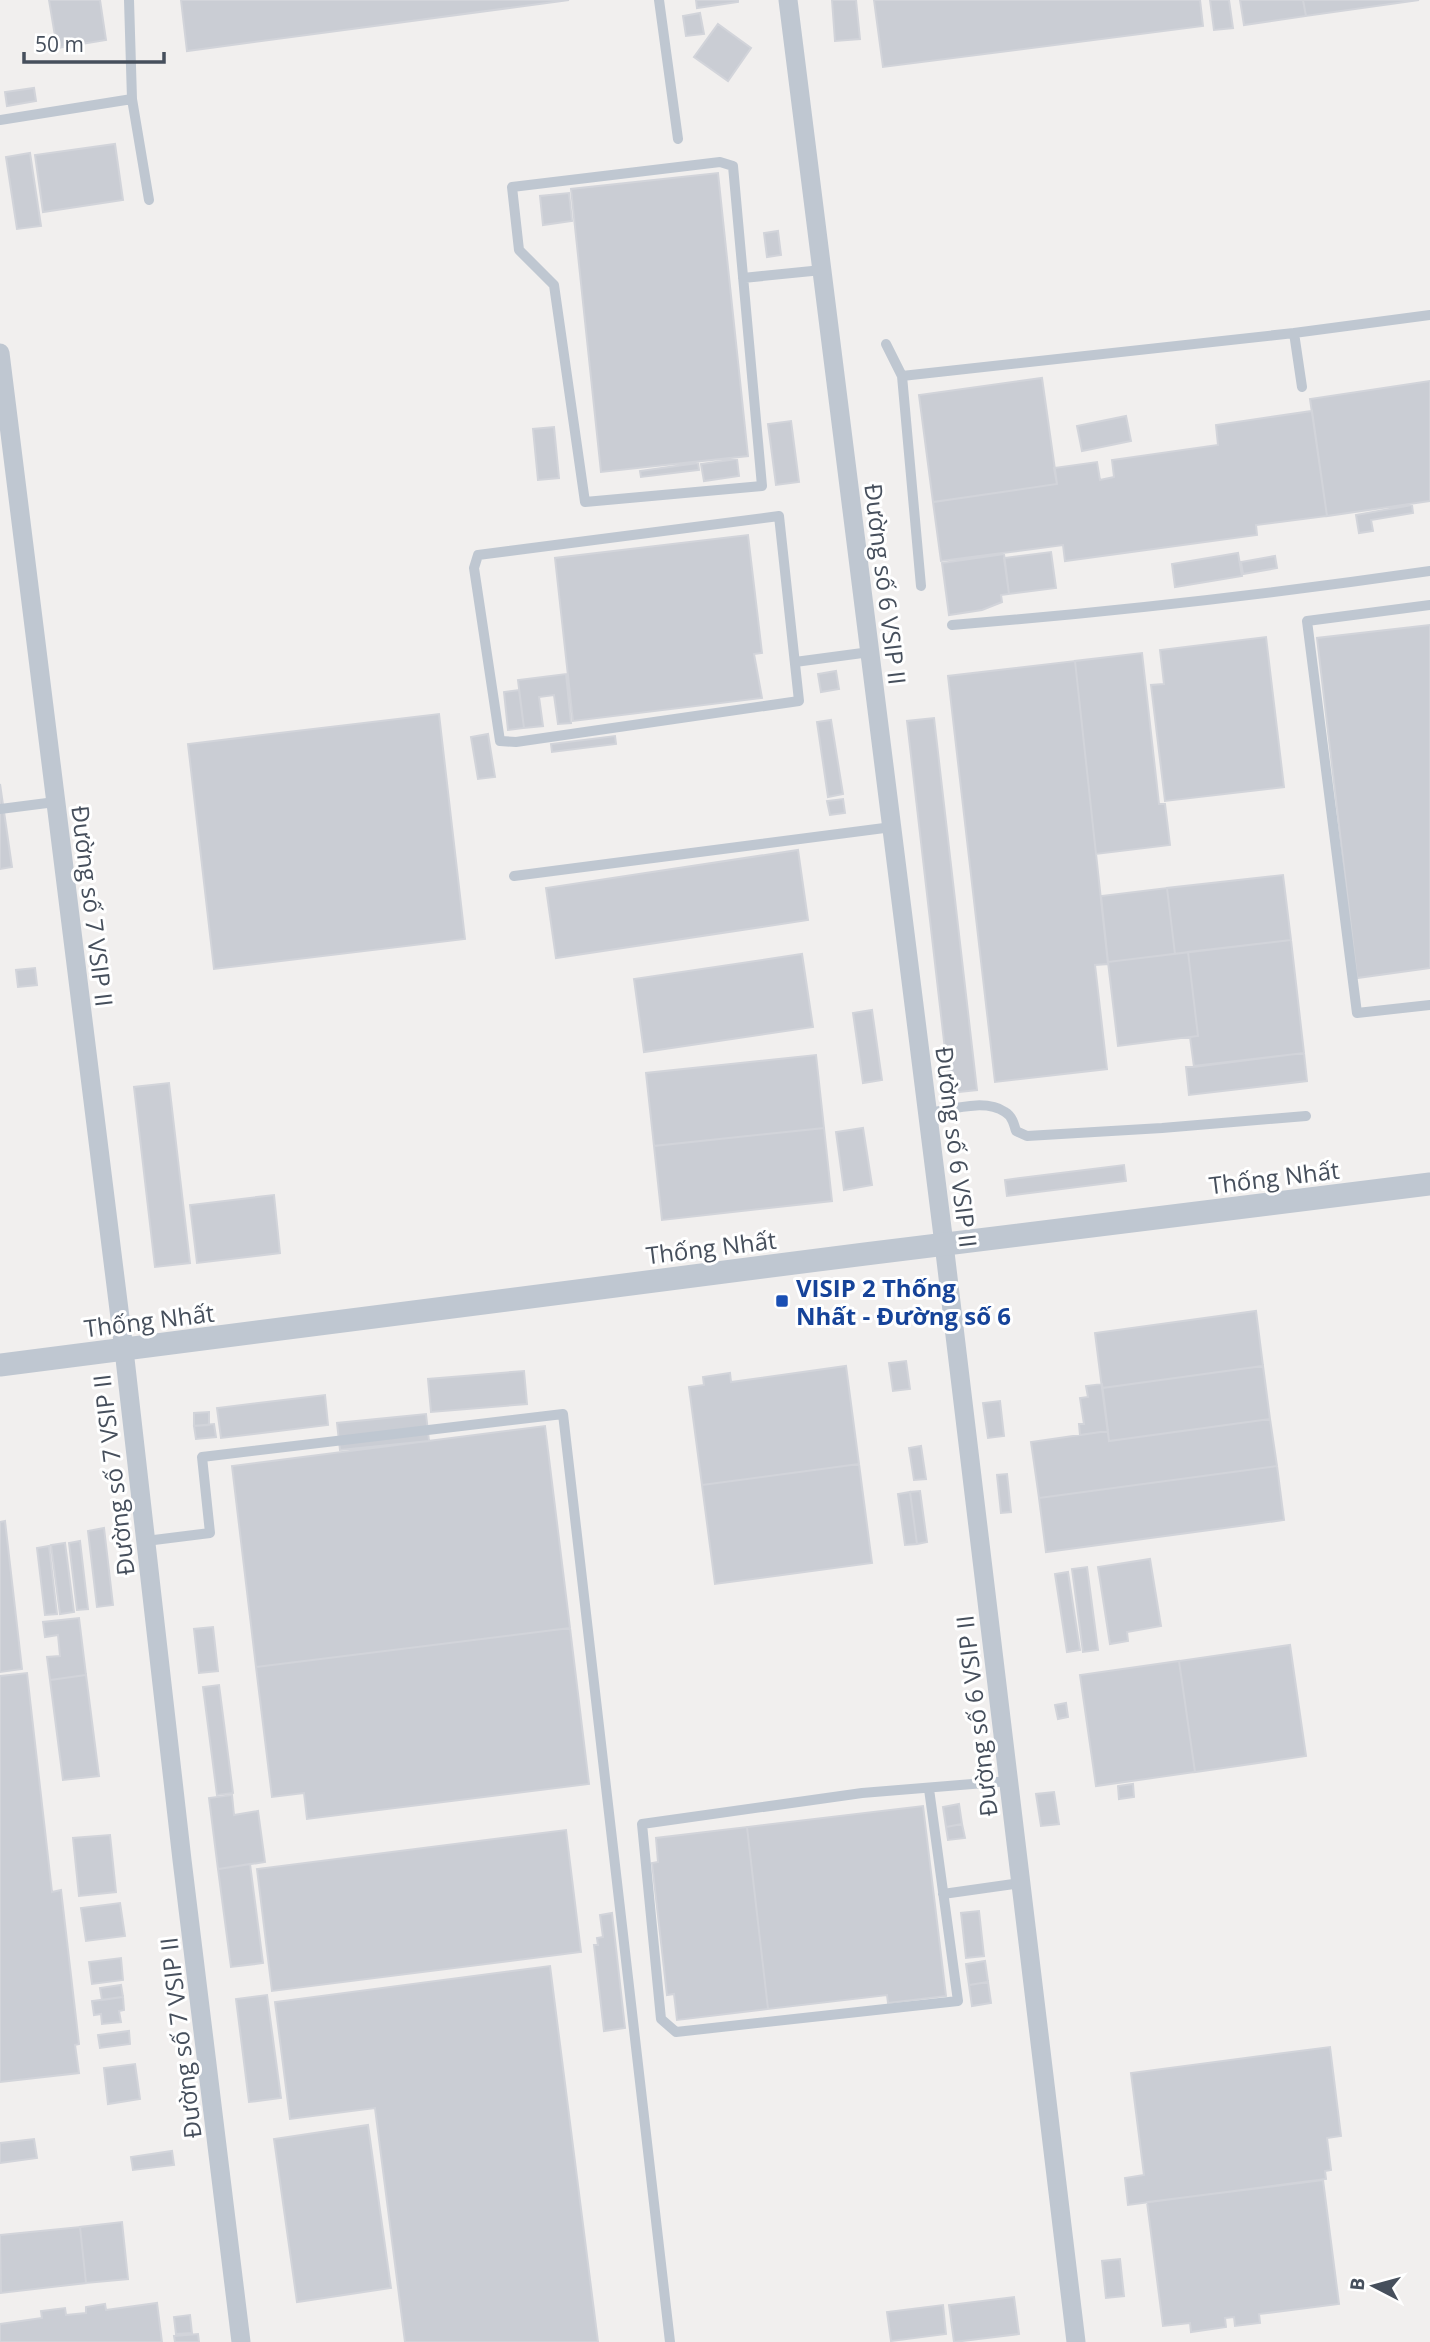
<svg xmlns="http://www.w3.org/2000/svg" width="1430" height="2342" viewBox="0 0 1430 2342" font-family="'Open Sans',sans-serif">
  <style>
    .building { fill: #cacdd4; stroke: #d2d4da; stroke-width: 2 }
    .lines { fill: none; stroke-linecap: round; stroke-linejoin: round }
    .service { stroke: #bfc7d1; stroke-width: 10 }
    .minor { stroke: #bfc7d1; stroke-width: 19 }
    .tertiary { stroke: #bfc7d1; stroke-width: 23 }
    .transit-dot { fill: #1a4fb4; stroke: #fff; stroke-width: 2.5 }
    .labels { text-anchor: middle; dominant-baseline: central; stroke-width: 6; stroke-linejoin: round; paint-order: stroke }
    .street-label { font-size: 24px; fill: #464f5c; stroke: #fff }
    .transit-label { font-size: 24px; font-weight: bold; fill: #164399; stroke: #fff; text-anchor: start }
  </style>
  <rect width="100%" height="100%" fill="#f1efee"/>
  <path class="building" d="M49 0H100L106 40 57 48Z
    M181 0H569L187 51Z
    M696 0H738V2L697 8Z
    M832 0H856L860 39 835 41Z
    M874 0H1200L1203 26 883 67Z
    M1210 0H1229L1233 28 1214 30Z
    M1240 0H1303L1306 16 1244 25Z
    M1303 0H1419L1306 16Z
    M700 13 704 34 686 36 683 16Z
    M718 24 751 48 728 81 694 57Z
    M34 88 36 101 7 106 5 92Z
    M115 144 123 200 43 212 35 155Z
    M30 153 41 226 17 229 6 157Z
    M718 173 748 456 601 472 571 189Z
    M569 193 572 221 543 225 540 196Z
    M778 231 781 255 767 257 764 233Z
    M1042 378 1057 484 933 502 919 395Z
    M1430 381V501L1327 516 1310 399Z
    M1312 411 1327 516 1256 525 1257 535 1065 561 1063 545 941 561 933 502 1057 484 1054 468 1097 462 1100 480 1114 477 1112 460 1218 445 1216 425Z
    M1126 416 1131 441 1082 451 1077 426Z
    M791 421 799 482 776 485 768 424Z
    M554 427 559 478 538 480 533 429Z
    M737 459 739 476 704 481 701 464Z
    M698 463 699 470 641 477 640 471Z
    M1412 505 1413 513 1371 520 1373 531 1359 533 1356 515Z
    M748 535 762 653 754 654 762 698 573 721 555 558Z
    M1051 552 1056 588 1009 594 1004 558Z
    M1238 553 1242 576 1175 587 1172 564Z
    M1004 554 1009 594 1001 595 1002 602 982 610 949 615 942 563Z
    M1275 556 1277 568 1243 574 1241 562Z
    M1430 625V968L1357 978 1317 638Z
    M1266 637 1284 787 1165 801 1151 685 1164 684 1160 650Z
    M1142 653 1159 804H1165L1170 845 1096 854 1075 661Z
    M1075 661 1108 964 1095 965 1107 1069 995 1082 948 676Z
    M836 671 839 689 821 692 818 674Z
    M566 674 571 723 558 724 554 695 539 697 543 726 524 728 518 680Z
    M519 690 524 728 508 730 504 692Z
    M439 714 465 939 214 969 188 744Z
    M934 718 977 1090 950 1093 907 721Z
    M831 720 843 794 828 797 817 722Z
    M488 734 495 777 478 779 471 737Z
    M615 736 616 744 552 752 551 744Z
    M0 784 12 867 0 869Z
    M843 799 845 813 830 815 827 801Z
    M798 850 808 920 556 958 546 888Z
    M1283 875 1291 940 1175 954 1167 888Z
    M1167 888 1175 954 1108 962 1101 896Z
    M1291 940 1304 1053 1194 1067 1190 1037 1198 1036 1188 952Z
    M1188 952 1198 1036 1118 1046 1108 962Z
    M802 954 813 1027 644 1052 634 979Z
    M35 968 37 985 18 987 16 970Z
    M872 1010 882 1080 863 1083 853 1013Z
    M1304 1053 1307 1081 1189 1095 1186 1067Z
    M816 1055 824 1128 654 1146 646 1073Z
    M169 1083 190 1263 155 1267 134 1087Z
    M824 1128 832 1201 662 1220 654 1146Z
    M863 1128 872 1185 844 1190 836 1132Z
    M1124 1165 1126 1181 1007 1196 1005 1180Z
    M274 1195 280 1253 197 1263 190 1205Z
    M1256 1311 1263 1366 1102 1388 1095 1333Z
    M906 1361 910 1389 893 1391 889 1363Z
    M846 1366 859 1464 702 1485 689 1387 704 1385 703 1377 730 1373 731 1382Z
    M1263 1366 1270 1419 1109 1441 1102 1388Z
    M524 1371 527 1404 431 1412 428 1379Z
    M1102 1384 1108 1431 1080 1435 1079 1424H1084L1080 1398 1088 1397 1086 1386Z
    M325 1395 328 1425 221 1438 217 1408Z
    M1000 1401 1004 1436 988 1438 983 1403Z
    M209 1412V1425L194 1426V1413Z
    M426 1414 429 1441 340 1450 337 1423Z
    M1270 1419 1277 1466 1039 1498 1031 1442 1108 1431 1109 1441Z
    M214 1424 216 1437 196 1439 194 1426Z
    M545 1426 570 1628 256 1667 232 1466Z
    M921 1446 926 1479 914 1480 909 1448Z
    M859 1464 872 1563 715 1584 702 1485Z
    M1277 1466 1284 1520 1046 1552 1039 1498Z
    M1007 1474 1011 1512 1001 1513 997 1475Z
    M920 1491 927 1542 917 1544 910 1492Z
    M910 1492 917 1544 905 1545 898 1494Z
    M5 1521 22 1669 0 1672V1522Z
    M104 1528 113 1605 97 1607 88 1531Z
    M80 1541 88 1609 77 1610 69 1543Z
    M65 1543 74 1612 60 1614 51 1545Z
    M49 1546 57 1614 45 1615 37 1548Z
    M1150 1559 1161 1626 1127 1632 1128 1641 1110 1644 1098 1567Z
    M1087 1567 1098 1650 1083 1652 1072 1569Z
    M1068 1572 1080 1650 1067 1652 1055 1574Z
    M79 1618 86 1675 50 1680 47 1657 60 1656 58 1635 45 1637 43 1622Z
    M213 1627 218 1671 199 1673 194 1629Z
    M570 1628 589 1784 307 1819 304 1793 272 1797 256 1667Z
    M1290 1645 1306 1756 1195 1772 1179 1661Z
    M1179 1661 1195 1772 1096 1786 1080 1675Z
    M27 1673 52 1892 61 1890 79 2044 75 2045 79 2073 0 2082V1676Z
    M86 1675 99 1776 63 1780 50 1680Z
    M219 1685 233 1793 217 1795 203 1687Z
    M1066 1703 1068 1717 1058 1719 1055 1705Z
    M1133 1784 1134 1797 1119 1799 1118 1786Z
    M1054 1792 1059 1824 1041 1826 1036 1794Z
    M232 1795 234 1815 258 1811 265 1862 218 1869 209 1798Z
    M959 1804 962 1824 946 1827 943 1807Z
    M923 1806 946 1996 888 2003 887 1995 768 2009 747 1827Z
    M962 1824 965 1838 948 1840 946 1827Z
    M747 1827 768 2009 677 2020 674 1994 667 1995 652 1863 658 1862 656 1838Z
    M566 1830 581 1952 272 1991 257 1869Z
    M110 1835 116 1892 79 1896 73 1838Z
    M250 1864 263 1963 231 1967 218 1869Z
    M120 1903 125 1936 86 1941 81 1908Z
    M979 1911 984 1956 966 1958 961 1913Z
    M612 1913 625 2028 604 2031 594 1945H598L597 1938 603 1937 600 1915Z
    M121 1958 123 1980 92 1984 89 1962Z
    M985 1961 988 1982 969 1985 966 1964Z
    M550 1966 598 2342H405L375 2108 290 2119 275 2002Z
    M988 1982 991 2003 972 2006 969 1985Z
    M121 1985 123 1997 102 2000 100 1988Z
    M267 1995 281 2098 249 2102 236 1999Z
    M123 1997 124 2010 119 2011 121 2022 102 2024 101 2014 94 2015 92 2001Z
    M129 2031 130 2044 100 2048 98 2035Z
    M1330 2047 1341 2136 1327 2138 1331 2170 1325 2171 1326 2179 1128 2205 1125 2178 1144 2175 1131 2073Z
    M135 2064 140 2099 108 2104 104 2068Z
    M368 2125 391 2288 297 2302 274 2139Z
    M34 2139 37 2158 0 2163V2143Z
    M172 2151 174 2165 133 2170 131 2157Z
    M1323 2180 1339 2304 1259 2314 1260 2323 1235 2326 1234 2317 1225 2318 1226 2327 1191 2332 1190 2323 1163 2326 1147 2202Z
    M122 2222 128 2279 86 2283 80 2227Z
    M80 2227 86 2283 1 2293 0 2235Z
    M1120 2259 1124 2296 1106 2298 1102 2261Z
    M1014 2297 1019 2334 954 2342 949 2305Z
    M157 2303 162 2342H0V2324L42 2318 41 2311 65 2308 66 2315 86 2313V2307L105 2304 106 2310Z
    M943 2305 946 2334 891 2341 887 2312Z
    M190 2315 192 2333 176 2334 174 2317Z
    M198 2334 199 2342H175L174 2336Z"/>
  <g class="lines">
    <path class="service" d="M659 0 678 139
      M132 99 149 200
      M0 120 132 99 129 0
      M720 162 733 166 762 486 585 502 554 285 519 250 512 187Z
      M743 278 822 270
      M1294 333 1302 387
      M886 344 902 376 921 586
      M902 376 1294 333 1430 315
      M779 516 799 701 516 742 500 741 474 568 478 555Z
      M1430 605 1307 621 1357 1013 1430 1005
      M952 625C1112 612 1271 594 1430 571
      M795 662 870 652
      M0 809 55 802
      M514 876 892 827
      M928 1113C950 1110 985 1098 1005 1112 1012 1116 1014 1124 1016 1131L1027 1136 1162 1128 1306 1116
      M146 1541 210 1533 202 1457 563 1414 670 2342
      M929 1789 958 2001 676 2032 661 2019 642 1824 862 1793 1009 1781
      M943 1894 1021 1883"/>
    <path class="minor" d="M788 0 944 1244 1076 2342
      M0 353 124 1350 182 1860 241 2342"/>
    <path class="tertiary" d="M0 1365 865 1254 1430 1184"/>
  </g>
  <rect class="transit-dot" x="775" y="1294" width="14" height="14" rx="3.5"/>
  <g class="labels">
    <g class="street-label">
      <text transform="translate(886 584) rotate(83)">Đường số 6 VSIP II</text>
      <text transform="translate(93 906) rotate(83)">Đường số 7 VSIP II</text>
      <text transform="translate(957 1147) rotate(83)">Đường số 6 VSIP II</text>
      <text transform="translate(1274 1177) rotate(-7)">Thống Nhất</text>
      <text transform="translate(711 1247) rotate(-7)">Thống Nhất</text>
      <text transform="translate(149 1320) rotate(-7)">Thống Nhất</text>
      <text transform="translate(113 1475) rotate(-97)">Đường số 7 VSIP II</text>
      <text transform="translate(976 1716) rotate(-97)">Đường số 6 VSIP II</text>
      <text transform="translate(180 2038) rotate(-97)">Đường số 7 VSIP II</text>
    </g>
    <g class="transit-label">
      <text x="796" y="1287">VISIP 2 Thống<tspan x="796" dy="28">Nhất - Đường số 6</tspan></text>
    </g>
  </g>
  <g transform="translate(1374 2286) rotate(276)" stroke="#ffffff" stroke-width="5" paint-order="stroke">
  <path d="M0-5L12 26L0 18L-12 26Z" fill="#464f5c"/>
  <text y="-10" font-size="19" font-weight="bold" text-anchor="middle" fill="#464f5c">B</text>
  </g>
  <path d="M24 52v10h140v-10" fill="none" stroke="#464f5c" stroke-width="3.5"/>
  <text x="35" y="52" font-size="21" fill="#464f5c" stroke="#ffffff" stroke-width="5" paint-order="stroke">50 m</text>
</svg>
